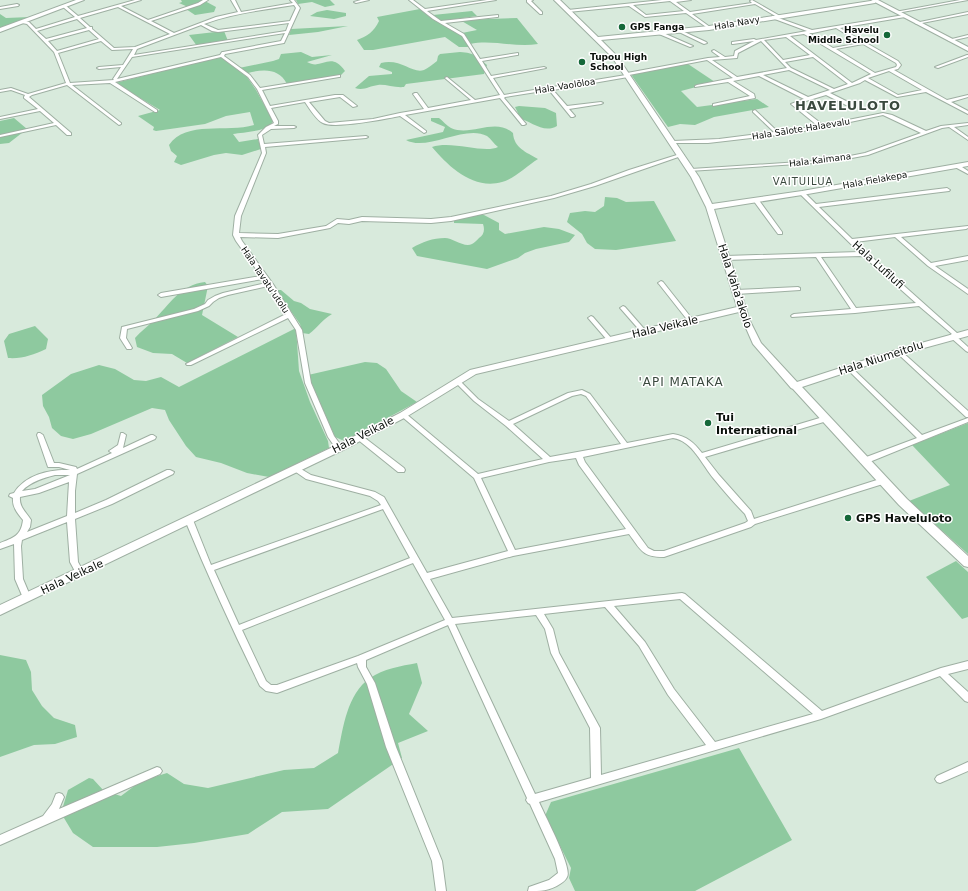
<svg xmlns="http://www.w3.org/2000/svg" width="968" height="891" viewBox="0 0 968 891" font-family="'DejaVu Sans',sans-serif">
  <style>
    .green { fill: #8ec99f }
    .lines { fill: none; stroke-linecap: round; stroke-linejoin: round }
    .street-casing { stroke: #9eafa2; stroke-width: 2 }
    .secondary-casing { stroke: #9eafa2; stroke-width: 2 }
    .primary-casing { stroke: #9eafa2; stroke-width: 2 }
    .street { fill: #fff; fill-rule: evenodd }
    .secondary { fill: #fff; fill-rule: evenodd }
    .primary { fill: #fff; fill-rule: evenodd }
    .poi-dot { fill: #156839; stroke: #fff; stroke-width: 1.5 }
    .labels { text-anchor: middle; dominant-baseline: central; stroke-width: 3; stroke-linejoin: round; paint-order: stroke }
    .far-street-label { font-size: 9px; fill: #090f0a; stroke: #fff }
    .far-poi-label { font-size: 9px; font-weight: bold; fill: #090f0a; stroke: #fff; text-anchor: start }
    .far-neighbourhood-label { font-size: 10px; letter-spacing: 1px; fill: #3a493e; stroke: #fff }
    .street-label { font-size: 11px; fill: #090f0a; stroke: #fff }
    .poi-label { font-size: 11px; font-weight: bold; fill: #090f0a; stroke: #fff; text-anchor: start }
    .neighbourhood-label { font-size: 12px; letter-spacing: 1px; fill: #3a493e; stroke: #fff }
    .far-district-label { font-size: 13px; font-weight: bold; letter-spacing: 1px; fill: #3a493e; stroke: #fff }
  </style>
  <rect width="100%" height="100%" fill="#d8eadc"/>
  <path class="green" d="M181 0H203L216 7 214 12 195 15 186 9 188 7 179 3 182 2Z
    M296 0H330L335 5 325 7 312 2 298 4Z
    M420 9C429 17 437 22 448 27 453 29 457 30 462 33L477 30 460 20 517 18 538 44C515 48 492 39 470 44L469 47H459L445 37 373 50H364L357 40C367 36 374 32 379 21L377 17Z
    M327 10 346 13V16L334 19 310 16 317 12Z
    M472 11 477 16 442 21 433 15Z
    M0 14 6 18 30 17 0 28Z
    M348 26 318 32 289 35 291 29Z
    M224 31 228 41 197 46 189 35Z
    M301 52 312 57 332 55 307 62C322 71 330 50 345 71L340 76 287 84C279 68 263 69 248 73L239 68 273 61 279 59 281 54Z
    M460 52C475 53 477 56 487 65L484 74 406 84 404 87C395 88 385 84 378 85 369 86 364 91 355 88L369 76 392 74V72L379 67 381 63C401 58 412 74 424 70 428 68 433 64 437 61L438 56 440 54Z
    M218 57 222 58 247 77 256 90 273 121C268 132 244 132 233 134L239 142 258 139 261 149 242 155 226 153 214 155 181 165 174 162 177 156 171 151 169 145C186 120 227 133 254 125L250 112 226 116 205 124 156 131 153 130 154 127 138 116 160 110 115 83Z
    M688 64 715 82 681 91 697 107 757 99 769 107 714 117 695 125 680 124 668 127 632 76 633 73Z
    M519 106 545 108 556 113 557 126C543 134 532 121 517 118L518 113 515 107Z
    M14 118 27 129 9 143 0 144V121Z
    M431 118H439C443 121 447 126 451 128 471 137 495 117 513 133 514 148 526 152 538 159 527 166 514 179 502 182 473 190 449 167 432 147 452 140 484 154 498 147 494 144 491 139 487 136 465 124 427 152 406 140L443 132 445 127 431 121Z
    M605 197 617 198 626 202 654 201 676 241 616 250 595 249 587 243 582 234 567 222 570 213 585 211 595 212 604 206Z
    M472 212 484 215 499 223V230L505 234 544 227 559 229 575 235 569 242 536 249 525 253 518 258 487 269 417 256 412 248C422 242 433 238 445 238 453 238 464 248 472 244 474 243 477 240 479 238 484 235 485 230 483 224L454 223V217Z
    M205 282 208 286 202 315 238 337 187 363 172 354 153 353 137 347 135 338C141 331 147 327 153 321 170 304 180 285 205 282Z
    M276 290H281L294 301 301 303 310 309 332 314C321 321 318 327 309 334L302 333 300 324Z
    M35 326 48 339 46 349C33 355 22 359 8 358L4 341 9 334Z
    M296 328 299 371 310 402 328 441 329 448 269 477 247 473 221 463 196 457 186 446 169 420 165 410 152 408 91 434 73 439 61 436 52 428 49 417 43 406 42 395 71 374 99 365 115 369 134 380 146 381 161 377 179 387Z
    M365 362 377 363 386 369 401 391 417 402 350 438 342 440 335 437 308 375Z
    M968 423V554L909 501 950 485 912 445Z
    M956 561 968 572V617L962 619 926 577Z
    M0 655 26 660 31 672 32 690 42 706 54 718 75 725 77 737 55 744 34 745 0 757Z
    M417 663 422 683 409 714 428 731 398 743 402 758 328 809 282 812 248 834 194 843 157 847H93L73 833 61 813 68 790 89 778 93 779 104 791 121 796 141 781 167 773 184 784 208 788 284 770 314 768 338 753C343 728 347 694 370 678 383 669 401 666 417 663Z
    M739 748 792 840 695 891H575L569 878 571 868 545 816 551 802Z"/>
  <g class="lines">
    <g class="street-casing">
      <path id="street" d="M135 0H141L121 6 148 20 198 3 203 0H208L200 5 151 21 174 33 216 17 238 12 231 0H235L241 12 293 3 290 0H294L300 8 284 43 225 54 224 56 250 75 260 88 340 75V77H339L262 90 270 106 335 95H343L357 106 353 107 340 97 309 102 325 121 329 123 373 119 400 113 424 109 413 94 415 93H417L428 108 471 100 446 79 445 78 447 77 475 100 500 95 462 36 433 19 409 0H413L425 9 487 0H496L427 11 441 21 498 15V17H497L445 23 464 34 480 59 518 53V55H517L482 61 491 76 544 67 546 68 493 78 504 95 626 75 625 74 627 73 708 58 720 57 713 52 712 51 714 50 725 57 734 56 735 51 754 41 733 44H732V42L754 39 756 40 807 31 772 18V16H773L812 30 904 15H905V17L840 28 898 61 901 65 898 69 894 70 947 100 968 95V97L951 102 968 111V114L926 92 897 97 865 80 860 83 830 93 850 103V105H846L826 95 796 104 823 125 883 113 892 115 926 131 941 126 968 123V125L954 127 968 137V140L949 127 942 128 868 155 830 162 689 171V170L691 169 830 160 865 153 921 133 883 115 822 128 778 135 708 143H671V141H673L719 139 774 132 753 112V111L755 110 778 132 818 126 791 104 804 99 759 76 733 81 754 94 755 98 713 106V104L750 96 728 82 695 87V86L697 85 733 78 707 60 629 75 630 76 628 77 553 90 567 106 601 102 603 103 601 104 569 109 575 116 573 117H571L549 90 505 97 504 98 526 124 524 125H522L500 98 405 115 426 131V132L424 133 400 116C386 119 334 129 323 123 317 121 309 108 305 102L271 108 278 121V124L274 126H294L296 127 294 128 271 129 262 135 264 144 366 136 368 137 366 138 265 147 266 153 241 216 239 233 278 234 326 226 337 219 349 220 362 217 431 219 451 217 551 196 591 184 629 170 680 154 684 155 595 186 554 198 451 221 431 223 362 221 349 224 338 223 330 228 278 238 240 237 242 241 273 284 302 330 311 383 334 436 343 448 339 450H337L328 437 305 383 296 330 288 318 191 365H187L186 364 286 314 268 286 228 295 219 298 213 302 209 306 198 311 127 329 126 338 132 348 131 349H127L120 338 122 327 194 309 205 304 208 300 215 296 223 293 266 283 263 279 161 297 158 295 161 293 261 276 236 241 233 235 235 216 262 153 258 135 266 127 274 123 257 89 248 77 221 57 115 82 157 110V112H155L110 83 72 85 121 123V124L119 125 67 85 32 95 29 97 71 133V135H67L56 125 0 137V135L54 123 40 111 0 119V117L38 109 24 98V97L25 95 11 90 0 92V90L11 88 28 94 66 83 54 52 27 24 22 23V21L29 22 36 29 75 17 63 7V5H65L78 16ZM294 5 296 8 290 21 218 30 204 24C233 13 264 10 294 5ZM118 7 170 34 135 47 114 48 92 29V27H90L80 18ZM77 19 87 28 46 39 37 31ZM289 23 286 31 134 55 137 49 201 25 212 31 218 32ZM836 28 860 43 833 48 809 33H813ZM89 30 99 39 57 51 48 41ZM285 33 281 41 223 52H222L220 55 117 79 132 57ZM804 34 871 74 852 83 790 36ZM786 37 810 55 783 60 764 40ZM101 41 112 50 133 49 123 65 99 67 97 68 99 69 121 67 113 79 114 80 70 83 58 53ZM761 41 787 68 737 77 712 60 737 58 738 53ZM863 44 896 63 897 65 896 67 875 73 836 49ZM813 57 848 84 834 89 791 68 785 62ZM789 70 830 90 808 97 763 75ZM889 71 922 90 898 95 868 78Z
        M361 0H369L356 3 354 2Z
        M527 0H533L531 1 542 12V14H540L527 2Z
        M662 0H691L676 2 690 12 752 3 750 1 752 0 780 16 777 17 755 4 692 14 710 27V29H709L686 13 645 17 629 6 568 12 566 11 568 10ZM670 1 684 11 646 15 633 5Z
        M960 0H968L897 13 895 12Z
        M17 4 19 5 18 6 0 9V7Z
        M968 12V14L917 24 915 23Z
        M680 30 706 42 707 43 704 44 679 32 678 31Z
        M659 32H661L693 46 690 47 659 34Z
        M968 35V37L950 41 948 40Z
        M967 55H968V57L938 68 935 67Z
        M955 165H959L968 171V174L955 167Z
        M947 188 950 190 949 191 819 207 852 239 968 226V228L966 229 901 237 931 263 968 256V260L935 266 968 289V294L928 266 895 237 855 242 958 334 959 335 957 337 968 347V352L966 351 950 337 949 336 952 334 919 306 855 313 792 317 791 316 792 315 794 314 851 309 816 257 726 260 723 258 726 256 859 252 800 194V192H804L816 204ZM863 256 916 303 856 308 821 257Z
        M756 198 758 199 782 232V234H778L753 200Z
        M661 281 663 282 693 320 694 321 693 322H689L659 284 658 283Z
        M798 287 800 288V290L736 294 733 292 736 290Z
        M623 306 625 307 646 331 647 332 646 333H642L621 309 620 308Z
        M591 316 593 317 612 339 613 340 612 341H608L589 319 588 318Z
        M899 350 901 351 968 411V417H966L897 353 896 352Z
        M849 366 851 367 922 435 968 418V422L867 463H861L860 461 861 459 917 438 847 369 846 368 847 367Z
        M457 379 459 380 478 399 509 421 568 393 582 390 590 394 627 443 673 434C687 436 694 443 702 453L823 417H827L828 419 827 421 705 457 719 475 751 511 754 519 880 479H883L887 481 886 483 755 524 751 527 664 557C642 557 641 550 629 534L513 556 430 579 452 618 682 593 685 594 822 711 941 668 968 661V669L948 674 968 692V702L965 701 940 676 821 719 539 802C544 814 573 868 567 877 566 880 563 882 560 884 550 891 540 891 528 891L529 887 549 880 558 873 555 859 530 804 528 803 526 800 527 798 448 625 366 660V667L375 683 396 747 442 861 446 891H436L432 861 386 747 367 684 358 667 357 663 277 693 266 691 260 686C233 631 208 576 185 520L186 518H192L193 520 211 565 381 505 378 501 370 496 306 479 293 470 292 468 296 466 311 475 375 492 384 497 427 573 508 551 474 478 400 415 401 413H405L478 474 543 459 506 426 474 401 454 381ZM581 394 586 396 621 444 550 457 513 424 572 396ZM673 438C693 441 702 465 714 479 724 491 734 503 745 514L748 521 745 523 664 551H654L648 548 585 462 583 457ZM576 458 579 465 626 529 515 550 481 478 549 462ZM383 509 410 558 239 625 214 570ZM413 563 445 620 358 656 277 685H271L266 681 242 630ZM680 599 813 714 715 742 674 689 645 642 614 606ZM605 607 639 646 668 695 706 745 601 775 600 728 559 653 553 629 544 614ZM536 615 545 629 551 653 590 728 591 778 535 794 455 624Z
        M38 433H40L43 435 54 463H59L76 467 77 469 112 453 109 451 118 445 121 433H123L126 435 123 448 151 435H153L156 437 155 439 77 474 75 491V513L106 500 167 470H170L174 472 173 474 112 504 75 519 78 562 84 573 83 575H77L70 562 67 522 22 540 21 546 23 579 31 598 30 600 27 601 24 600 15 579 14 544 0 549V543C13 538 21 536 23 520 18 514 12 507 13 498L9 496 10 494 14 493C25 475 49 469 70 470L59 467H48L37 435ZM55 475H70L35 489 22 491C30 482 43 478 55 475ZM69 482 67 516 27 532 30 527 31 520C26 512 19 507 20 497L39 493Z
        M357 435H361L404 468 405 470 404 472H398L357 439 356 437Z
        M968 762V771L940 783 937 782 935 779 937 776Z
        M157 767 160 768 162 771 160 774 0 845V835L43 816 52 804 56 794 59 793 62 794 64 797 59 809Z"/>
    </g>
    <g class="secondary-casing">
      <path id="secondary" d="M554 0H560L598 37 709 26 877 0 875 3 709 30 601 40 617 56 699 177 712 204 802 191 968 162V166L802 195 714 209 750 321 761 343 797 382 896 350 968 330V336L902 354 802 387 907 499 968 556V567L964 566 899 505 793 389 791 388 753 344 739 312 476 374 406 417 343 450 0 615V605L335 446 400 413 470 370 737 307 706 207 691 177 612 57Z"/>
    </g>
    <g class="primary-casing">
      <path id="primary" d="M76 0H84L0 32V28Z
        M871 0H878L968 47V51Z"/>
    </g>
    <use href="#street" class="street"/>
    <use href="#secondary" class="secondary"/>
    <use href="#primary" class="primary"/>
  </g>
  <g class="poi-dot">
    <circle cx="622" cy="27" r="4"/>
    <circle cx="887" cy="35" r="4"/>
    <circle cx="582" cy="62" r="4"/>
    <circle cx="708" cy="423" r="4"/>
    <circle cx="848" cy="518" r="4"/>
  </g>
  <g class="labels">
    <g class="far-street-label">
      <text transform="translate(737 23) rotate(-10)">Hala Navy</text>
      <text transform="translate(565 86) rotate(-9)">Hala Vaolōloa</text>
      <text transform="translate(801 129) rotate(-9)">Hala Sālote Halaevalu</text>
      <text transform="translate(820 160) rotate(-7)">Hala Kaimana</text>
      <text transform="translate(875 180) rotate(-10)">Hala Fielakepa</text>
      <text transform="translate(265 280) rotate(56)">Hala Tavatu'utolu</text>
    </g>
    <g class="far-poi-label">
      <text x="630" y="27">GPS Fanga</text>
      <text x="879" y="30" text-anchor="end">Havelu<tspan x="879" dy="10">Middle School</tspan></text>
      <text x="590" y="57">Tupou High<tspan x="590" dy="10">School</tspan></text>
    </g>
    <g class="far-neighbourhood-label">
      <text x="803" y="181">VAITUILUA</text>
    </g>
    <g class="street-label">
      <text transform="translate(878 265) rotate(42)">Hala Lufilufi</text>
      <text transform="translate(735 286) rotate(72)">Hala Vaha'akolo</text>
      <text transform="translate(665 327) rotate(-13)">Hala Veikale</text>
      <text transform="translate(881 358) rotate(-18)">Hala Niumeitolu</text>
      <text transform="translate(363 435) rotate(-27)">Hala Veikale</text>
      <text transform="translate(72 577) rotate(-25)">Hala Veikale</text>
    </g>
    <g class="poi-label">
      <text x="716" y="417">Tui<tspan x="716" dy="13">International</tspan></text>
      <text x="856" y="518">GPS Haveluloto</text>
    </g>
    <g class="neighbourhood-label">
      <text x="681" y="382">'API MATAKA</text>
    </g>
    <g class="far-district-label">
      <text x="848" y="105">HAVELULOTO</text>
    </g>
  </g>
</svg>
